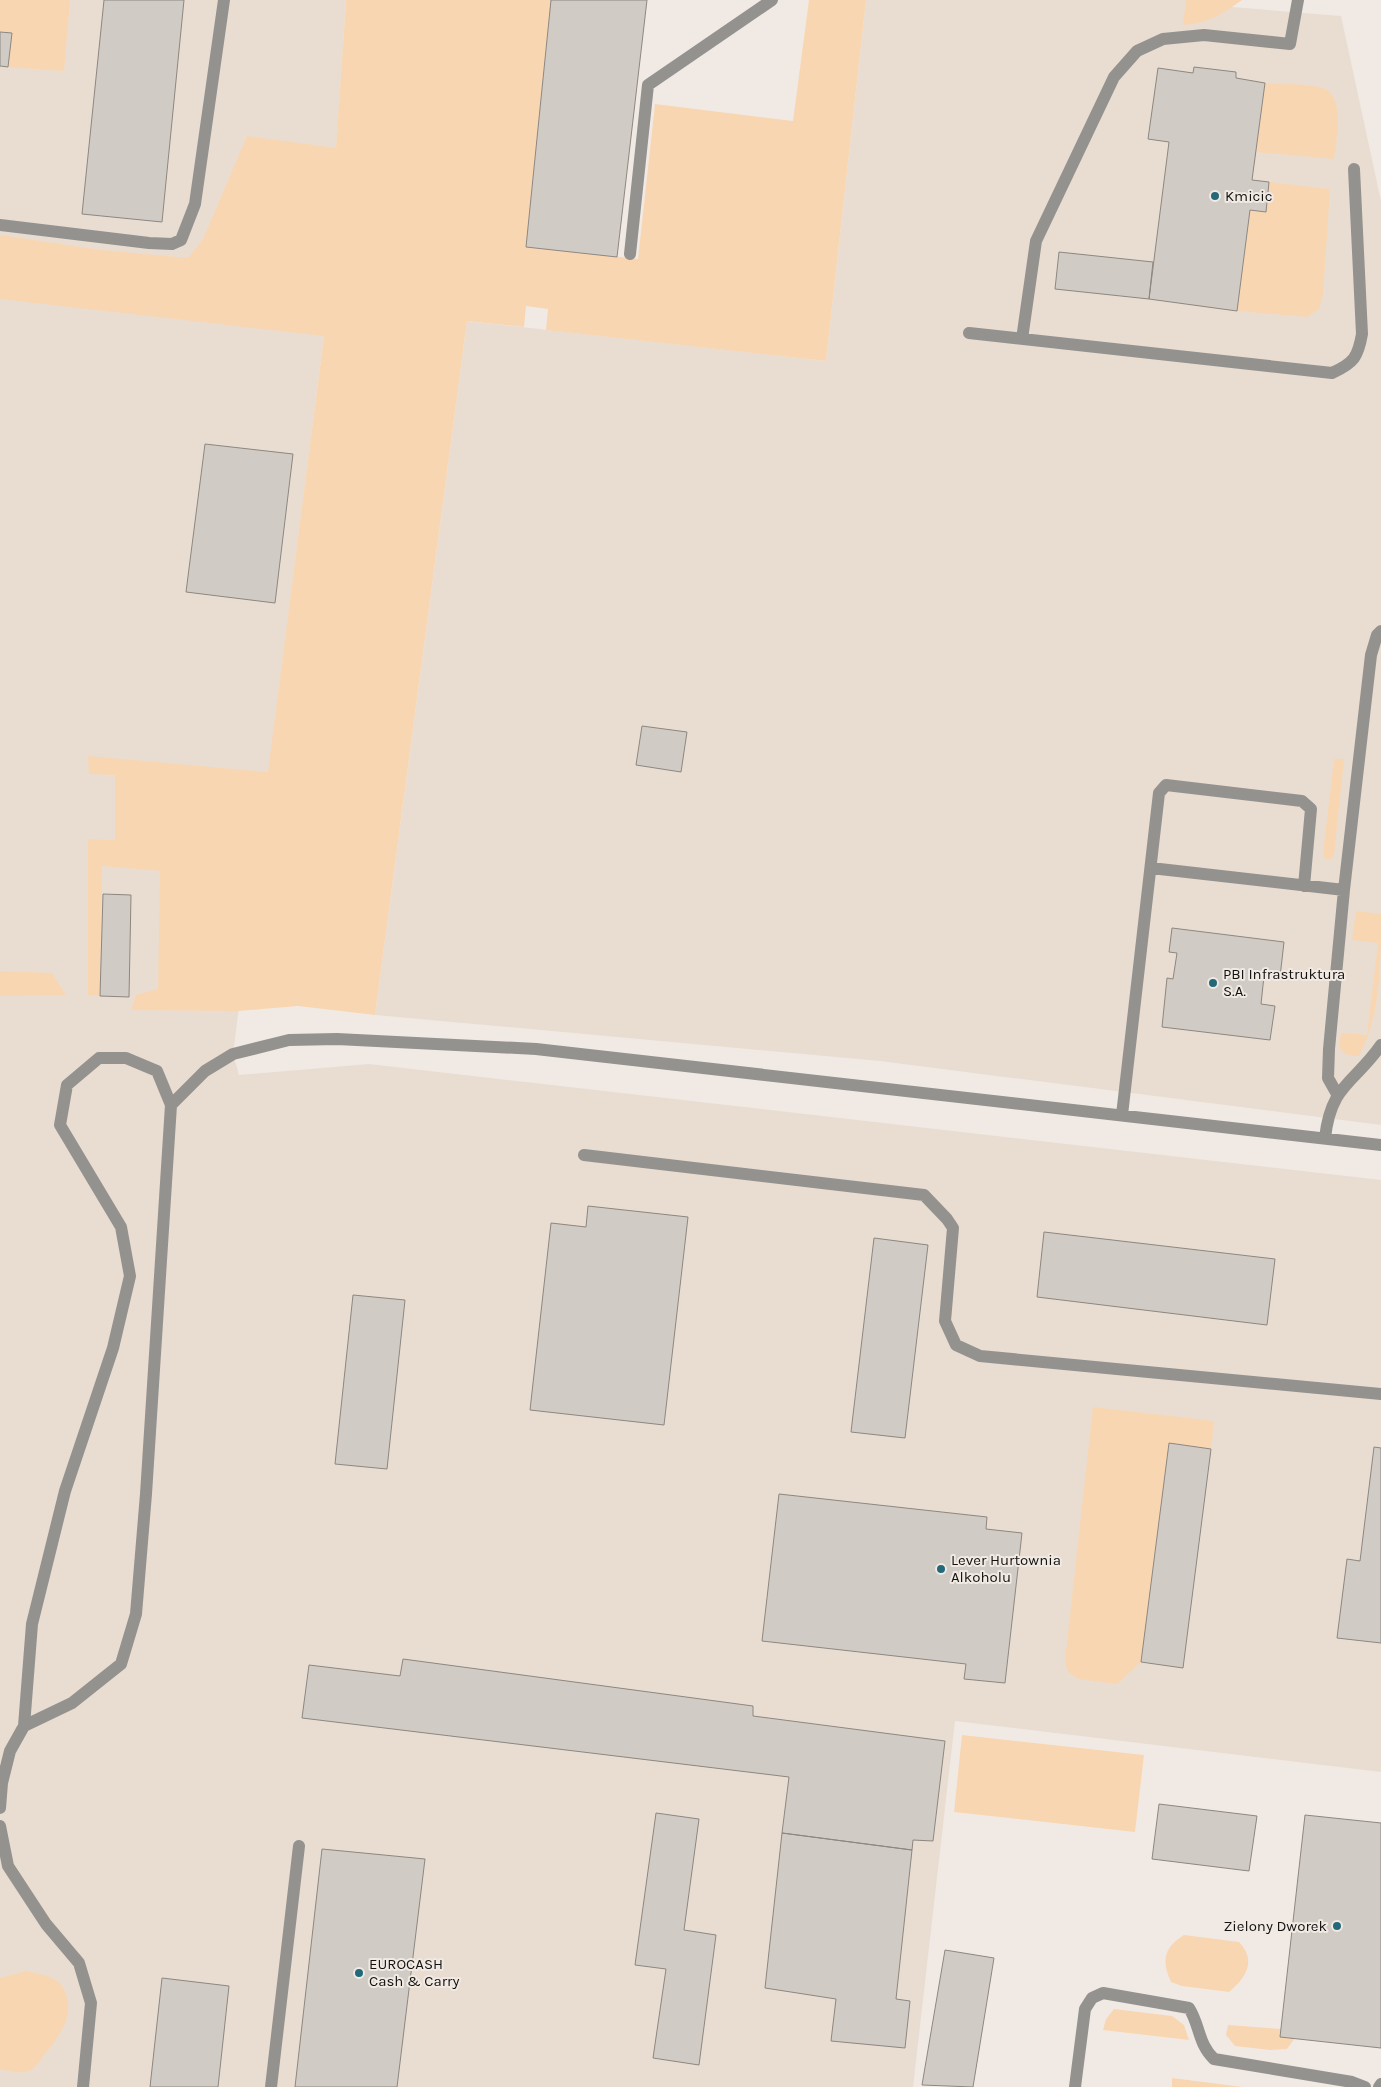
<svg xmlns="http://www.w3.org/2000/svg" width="1381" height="2087" viewBox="0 0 1381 2087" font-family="Karla,sans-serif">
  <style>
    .built { fill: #e9ddd1 }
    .green { fill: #f9d6b2 }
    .building { fill: #d1cbc5; stroke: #8d8781 }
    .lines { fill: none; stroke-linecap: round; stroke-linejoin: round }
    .minor { stroke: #94928f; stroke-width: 12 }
    .poi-dot { fill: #246979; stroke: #f1eae4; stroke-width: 2 }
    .labels { text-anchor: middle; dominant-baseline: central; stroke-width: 4; stroke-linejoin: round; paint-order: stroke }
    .poi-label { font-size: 15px; fill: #14120f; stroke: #f1eae4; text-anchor: start }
  </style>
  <rect width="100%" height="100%" fill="#f1eae4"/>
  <path class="built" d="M0 0H346L324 336 233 1054 239 1075 369 1064 1381 1180V1772L955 1721 913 2087H0Z
    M866 0H1187L1220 6 1341 16 1381 201V1125L880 1061 375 1015 467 321 826 361Z"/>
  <path class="green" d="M0 0H70L64 71 8 67 12 33 0 32Z
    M346 0H551L526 246 638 259 655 104 793 121 809 0H866L826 361 546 330 548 309 526 306 524 327 467 321 375 1015 298 1006 238 1011 131 1010 136 995 158 989 160 871 102 866 100 996 88 995V839L115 840V775L89 774 88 756 268 772 324 336 0 299V235L101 250 188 258 203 239 247 136 336 148Z
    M1186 0H1242C1223 14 1208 23 1183 25Z
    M1265 83C1280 84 1310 84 1323 88 1346 96 1336 141 1334 159L1256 152Z
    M1269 182 1330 189 1323 295 1319 309 1307 317 1237 311 1250 210 1266 212Z
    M1334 759H1344L1334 855 1330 860 1325 859 1323 854Z
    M1356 911 1381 914C1381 960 1381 1016 1359 1056 1350 1056 1344 1055 1339 1047L1341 1033 1367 1035 1378 943 1352 940Z
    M0 971 52 973 66 995 0 996Z
    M1093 1407 1214 1421 1211 1449 1169 1443 1141 1662 1117 1684 1079 1679 1068 1672 1065 1661Z
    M962 1735 1144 1755 1135 1832 954 1812Z
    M1184 1935 1239 1942C1257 1961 1246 1978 1229 1992L1182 1986 1171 1982C1161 1961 1164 1947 1184 1935Z
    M26 1971C37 1974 55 1975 62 1986 78 2012 60 2036 44 2055 40 2060 36 2067 31 2070 21 2075 10 2071 0 2069V1978Z
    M1114 2009 1172 2016 1184 2025 1189 2040 1103 2030 1106 2019Z
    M1228 2025 1281 2029 1280 2037 1295 2038 1287 2049 1270 2050 1235 2046 1226 2035Z
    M1172 2078 1243 2087H1172Z"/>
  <path class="building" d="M104 0H184L162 222 82 214Z
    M551 0H647L617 257 526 247Z
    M0 32 12 33 8 67 0 66Z
    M1194 67 1236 72V78L1265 83 1252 180 1269 182 1266 212 1250 210 1237 311 1149 299 1169 142 1148 139 1158 68 1193 73Z
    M1059 252 1153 262 1149 299 1055 289Z
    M205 444 293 454 275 603 186 592Z
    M642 726 687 732 681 772 636 765Z
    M103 894 131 895 129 997 100 996Z
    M1172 928 1284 942 1280 977 1264 976 1261 1004 1275 1006 1270 1040 1162 1027 1167 978 1173 979 1177 953 1169 952Z
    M588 1206 688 1217 664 1425 530 1410 551 1223 586 1227Z
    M1044 1232 1275 1259 1267 1325 1037 1297Z
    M874 1238 928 1245 905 1438 851 1432Z
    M353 1295 405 1300 387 1469 335 1464Z
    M1169 1443 1211 1449 1183 1668 1141 1662Z
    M1374 1447 1381 1448V1643L1337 1638 1347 1559 1360 1561Z
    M779 1494 987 1517 986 1529 1022 1533 1005 1683 964 1679 966 1664 762 1641Z
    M403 1659 753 1706V1716L945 1741 933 1841 913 1840 912 1850 782 1833 789 1777 302 1718 309 1665 400 1676Z
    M1159 1804 1257 1816 1249 1871 1152 1859Z
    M656 1813 699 1819 684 1930 716 1935 699 2065 653 2058 666 1969 635 1965Z
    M1305 1815 1381 1823V2048L1280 2037Z
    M782 1833 912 1850 896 1999 910 2001 905 2048 831 2041 836 1999 765 1988Z
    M322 1849 425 1859 397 2087H295Z
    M945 1950 994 1958 973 2087 922 2085Z
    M162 1978 229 1986 218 2087H150Z"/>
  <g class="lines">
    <path class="minor" d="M0 225 149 243 172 244 181 240 195 204 224 0
      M630 254 648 85 772 0
      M969 333 1332 373C1354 363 1358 357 1362 334L1354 169
      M1022 339 1036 241 1114 77 1137 51 1163 39 1204 35 1290 44 1298 0
      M1151 868 1344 890
      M1337 1094 1328 1078 1329 1049 1344 890 1371 655 1377 635 1381 631
      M171 1105 205 1071 233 1054 289 1040 337 1039 536 1049 1381 1145
      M1122 1115 1159 793 1166 785 1302 801 1311 809 1304 886
      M1325 1138C1331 1084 1354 1084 1381 1045
      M584 1155 924 1195 947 1219 953 1228 945 1321 956 1345 980 1356 1381 1394
      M0 1808 2 1783 10 1751 24 1726 72 1703 121 1664 136 1614 146 1494 171 1105 157 1071 126 1058H99L67 1085 60 1125 121 1227 130 1276 113 1348 65 1491 32 1624 24 1726
      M0 1826 8 1866 46 1924 79 1963 91 2003 83 2087
      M271 2087 299 1846
      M1075 2087 1085 2009 1092 1998 1103 1993 1189 2008C1200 2025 1198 2044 1214 2059L1352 2082 1365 2087
      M1379 2087 1381 2084"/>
  </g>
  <g class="poi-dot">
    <circle cx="1215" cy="196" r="5"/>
    <circle cx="1213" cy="983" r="5"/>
    <circle cx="941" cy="1569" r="5"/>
    <circle cx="1337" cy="1926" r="5"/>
    <circle cx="359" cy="1973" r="5"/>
  </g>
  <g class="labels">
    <g class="poi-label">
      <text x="1225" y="196">Kmicic</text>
      <text x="1223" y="974">PBI Infrastruktura<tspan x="1223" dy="17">S.A.</tspan></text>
      <text x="951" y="1560">Lever Hurtownia<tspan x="951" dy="17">Alkoholu</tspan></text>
      <text x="1327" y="1926" text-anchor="end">Zielony Dworek</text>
      <text x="369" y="1964">EUROCASH<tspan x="369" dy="17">Cash &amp; Carry</tspan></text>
    </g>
  </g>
</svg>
